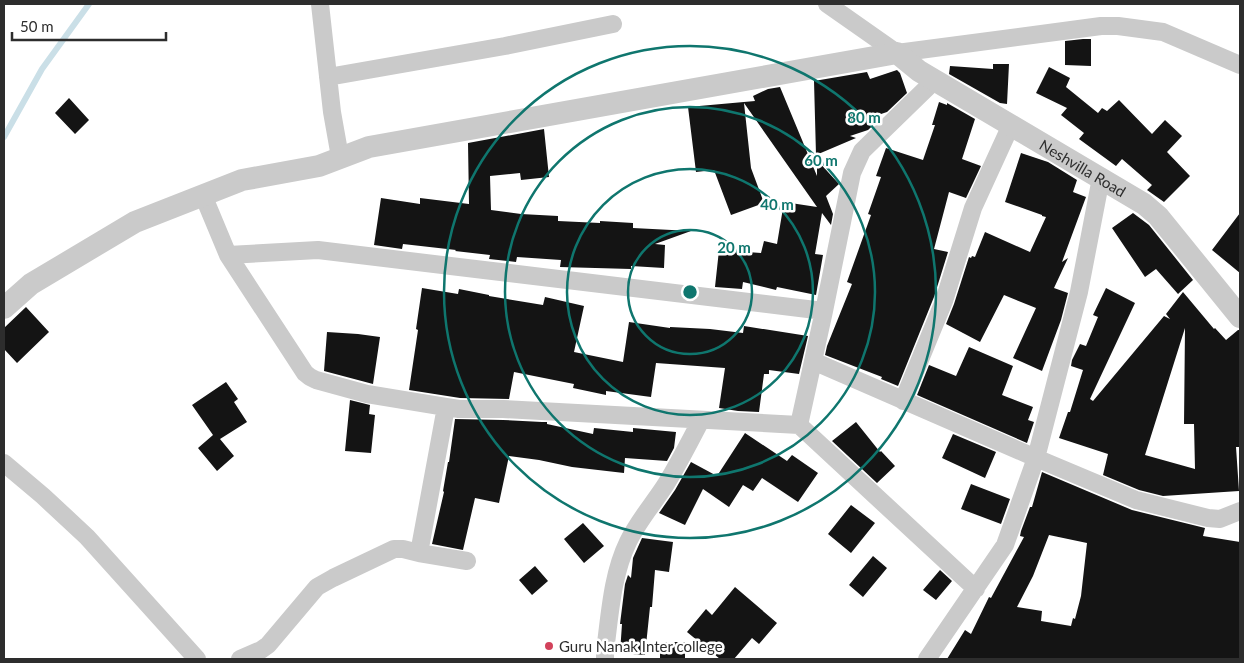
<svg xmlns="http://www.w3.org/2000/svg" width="1244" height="663" viewBox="0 0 1244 663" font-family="Lato,sans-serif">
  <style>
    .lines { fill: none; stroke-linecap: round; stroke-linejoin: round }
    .stream { stroke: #cadfe7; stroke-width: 6 }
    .building { fill: #141414; fill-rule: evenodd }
    .minor { stroke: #cacaca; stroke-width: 18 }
    .tertiary { stroke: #cacaca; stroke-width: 22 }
    .ring { fill: none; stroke: #0f766e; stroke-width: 2.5 }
    .poi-dot { fill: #d2425b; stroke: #fff; stroke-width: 2 }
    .labels { text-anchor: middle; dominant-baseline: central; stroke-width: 5; stroke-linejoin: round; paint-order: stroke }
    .street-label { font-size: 15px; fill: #2d2d2d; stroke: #fff }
    .poi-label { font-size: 15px; fill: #2d2d2d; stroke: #fff; text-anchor: start }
    .centre { fill: #0f766e; stroke: #fff; stroke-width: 2.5 }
    .ring-label { font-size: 15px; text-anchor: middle; font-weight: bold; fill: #0f766e; stroke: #fff; stroke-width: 5; stroke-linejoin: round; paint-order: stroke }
  </style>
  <rect width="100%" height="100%" fill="#fff"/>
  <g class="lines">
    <path class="stream" d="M4 137 42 69 89 4"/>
  </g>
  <path class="building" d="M1083 39H1091V66L1065 65V41Z
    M993 64H1009L1007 104 1000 103 949 74 950 66 993 69Z
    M1049 67 1070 78 1066 87 1098 113 1102 108 1107 111 1119 100 1152 134 1165 120 1182 136 1167 152 1190 176 1164 202 1147 190 1152 185 1122 159 1116 166 1079 139 1084 133 1061 115 1067 108 1036 93Z
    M897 70 900 73 907 93 887 112 878 115 880 119 868 130 850 136 856 138 816 155 814 81 867 72 870 79Z
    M780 87 817 176V160L839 184 826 196 833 214 831 225 822 213 815 254 823 255 816 295 777 287 776 290 743 282 742 289 715 287 719 250 761 253 764 241 777 244 784 202 817 207 744 103 751 168 764 203 731 215 714 170 696 172 688 107 755 101 753 96 768 89Z
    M69 98 89 120 75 134 55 113Z
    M939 102 947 105V103L975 119 962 159 981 166 966 198 949 192 934 249 948 252 934 297 898 386 881 379 882 377 825 355 827 346 852 284 847 282 871 215 868 214 881 177 876 176 886 148 923 160 935 125H932Z
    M544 129 549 177 521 180 520 173 490 176 491 210 521 214 558 216V221L600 223V221L633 223V228L691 231 655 244 665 245 664 268 631 266V269L560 267 561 260 517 257 516 262 489 259 490 255 455 251 456 250 403 244 402 249 374 245 381 198 420 204V198L469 204 468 143Z
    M1021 153 1048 162 1077 180 1073 192 1086 197 1062 262 1068 258 1054 288 1068 293 1061 320 1042 371 1013 358 1036 308 1004 295 980 342 946 324 954 304 969 257 971 258 972 256 975 257 985 232 1030 252 1046 217 1042 216V215L1005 202Z
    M1133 213 1149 225 1193 280 1178 294 1156 269 1145 277 1112 228Z
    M1240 213V273L1212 250Z
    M422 288 458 294 459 289 489 295V296L543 305 545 297 584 306 574 352 623 362 629 322 670 328V327L710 329 743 333 744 326 808 336 799 374 769 370V374H764L759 412 738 411 719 408 725 368 656 363 651 397 606 391V395L573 388 574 384 514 372 509 399 460 398 409 390 418 330 416 329Z
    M1106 288 1135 303 1090 399 1093 401 1164 316 1170 319 1166 314 1183 292 1214 329 1215 328 1226 340 1238 330H1240V447H1236L1239 491 1163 496 1139 490 1103 475 1108 454 1059 438 1068 412H1070L1083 370 1071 366 1072 360 1080 344 1086 346 1098 317 1093 315ZM1185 328 1184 424H1194L1195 469 1145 455Z
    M26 307 49 332 17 363 4 349V328Z
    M327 332 358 334 380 337 373 384 324 371Z
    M969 347 1013 366 1002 395 1033 407 1028 420 1034 422 1027 443 917 395 929 365 956 376Z
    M226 382 238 399 234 402 247 422 220 439 234 456 217 471 198 448 213 435 192 405Z
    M350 400 370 405 369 414 375 415 371 453 345 451Z
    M455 419 503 420 542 422H547V424L593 434 594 428 633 432V428L676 432 674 448 667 461 625 458 624 473 572 467 539 460 509 456 499 503 475 498 463 550 432 544 444 492 443 491 448 462H449Z
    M856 422 880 452 881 451 895 466 877 483 832 441Z
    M745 433 787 461 792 455 818 473 798 502 762 478 753 491 743 485 729 507 703 489 685 525 659 513 675 490 691 462 717 476Z
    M953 434 996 452 985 478 942 458Z
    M1042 472 1132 510 1205 528 1203 536 1240 542V659H947L965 630 971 634 989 597 991 598 1024 537 1020 536 1021 531 1030 507H1032ZM1049 535 1087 543 1081 596 1075 619 1073 618 1071 626 1041 621 1042 611 1017 607 1033 576Z
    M971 484 1010 499 1001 524 961 509Z
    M851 505 875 523 851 553 828 534Z
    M583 523 604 546 584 563 564 539Z
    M642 538 673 542 669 572 655 570 652 607H650L645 655 620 653 622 624H620L625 584 628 575 631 578 633 558Z
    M873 556 887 568 863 597 849 585Z
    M535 566 548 581 532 595 519 580Z
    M940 570 952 581 936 600 923 590Z
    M735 587 777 623 759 644 752 638 734 659H720L687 632 706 609 712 615Z
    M660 642H685V659H660Z"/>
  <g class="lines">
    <path class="minor" d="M320 4 332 112 340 157
      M827 4 897 53 1101 26H1118L1163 32 1240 65
      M328 77 505 46 613 24
      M1101 178 1079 292 1036 458 1136 500 1208 518 1220 519 1240 511
      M203 195 228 255 305 373 310 377 316 380 367 394 446 407 459 409H503L799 425 976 589
      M228 255 318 250 824 311
      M813 361 1036 458 1005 545 927 659
      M903 401 944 301 973 208 1011 125
      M446 407 419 553 467 561
      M799 425 824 311 852 173 862 151 935 80
      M4 463 43 496 87 537 197 659
      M240 659 261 650 268 645 317 587 333 578 394 549H403L419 553
      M605 659V651C610 614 612 575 628 542 638 521 654 503 666 484 679 463 690 441 701 420"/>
    <path class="tertiary" id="s1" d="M4 308 31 284 135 222 242 180 319 166 369 147 897 53 919 71 1144 204 1158 216 1240 317"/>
  </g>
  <g class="ring">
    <circle cx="690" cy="292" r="62"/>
    <circle cx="690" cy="292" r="123"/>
    <circle cx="690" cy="292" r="185"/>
    <circle cx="690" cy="292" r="246"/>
  </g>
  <circle class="poi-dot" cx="549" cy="646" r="5"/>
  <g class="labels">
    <g class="street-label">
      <text stroke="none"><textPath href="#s1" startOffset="1159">Neshvilla Road</textPath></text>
    </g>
    <g class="poi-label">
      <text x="559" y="646">Guru Nanak Inter college</text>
    </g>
  </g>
  <circle cx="690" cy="292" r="8" class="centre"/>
  <g class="ring-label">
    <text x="864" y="123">80 m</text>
    <text x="821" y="166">60 m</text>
    <text x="777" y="210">40 m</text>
    <text x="734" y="253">20 m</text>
  </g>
  <rect width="1244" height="663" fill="none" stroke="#2d2d2d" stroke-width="10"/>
  <path d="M12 32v8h154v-8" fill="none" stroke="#2d2d2d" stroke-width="2.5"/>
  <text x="20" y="32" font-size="15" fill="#2d2d2d" stroke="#ffffff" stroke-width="4" paint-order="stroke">50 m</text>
</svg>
